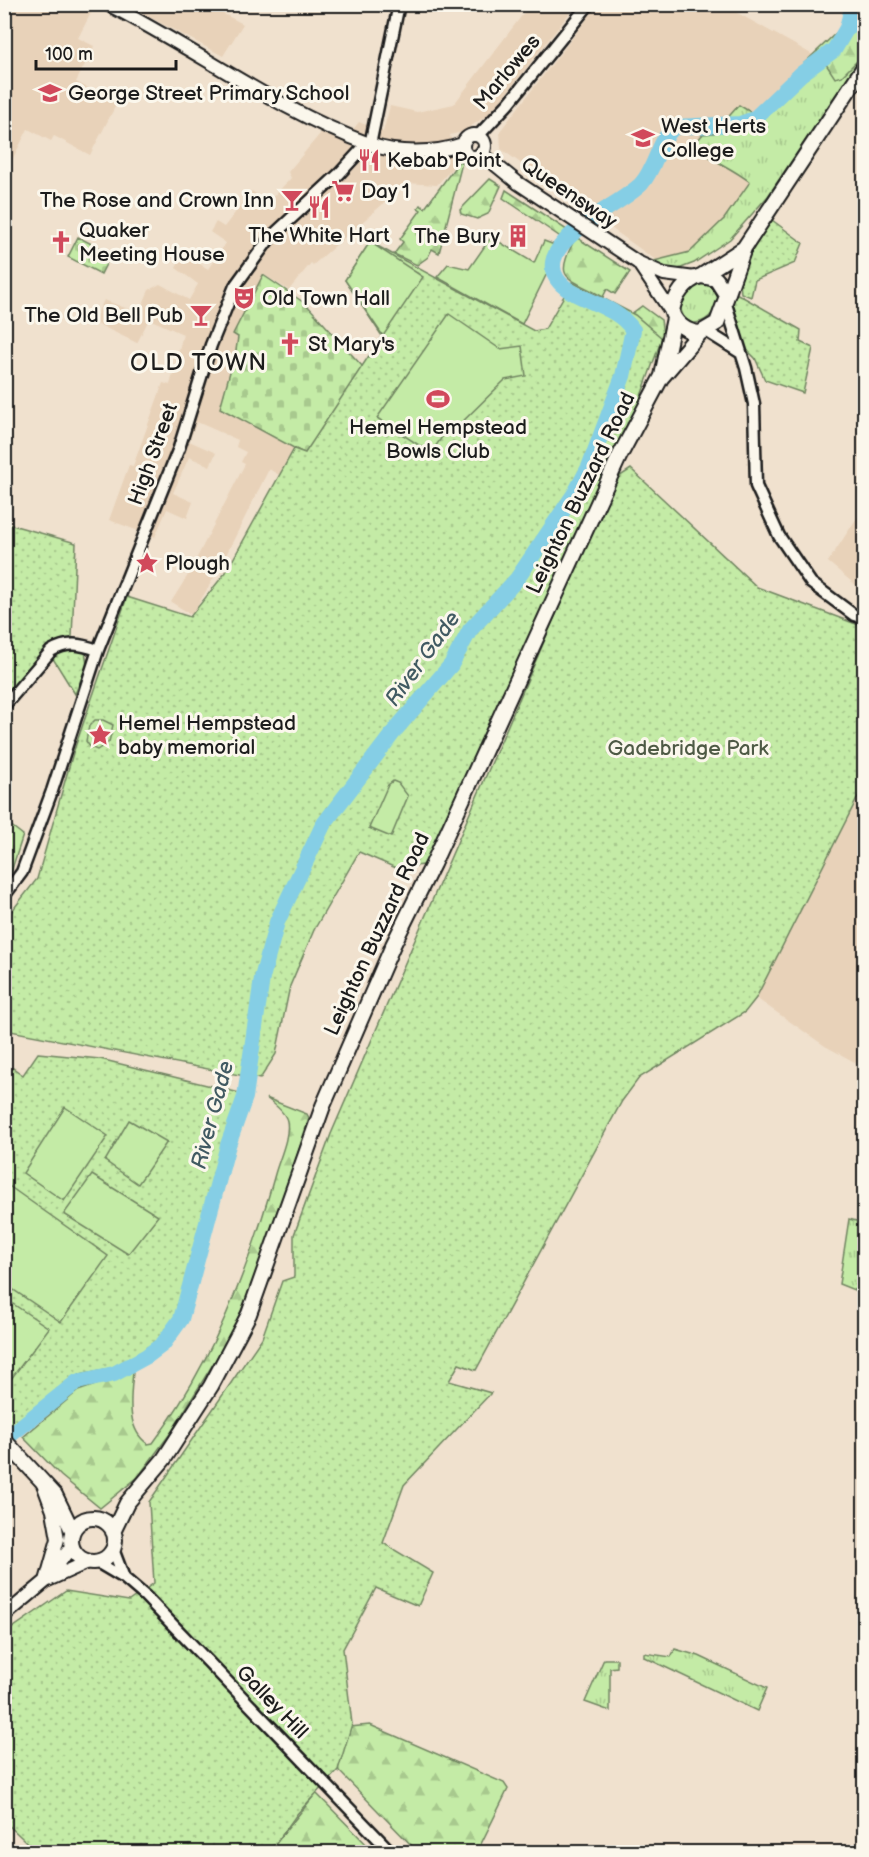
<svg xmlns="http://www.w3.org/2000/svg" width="869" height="1857" viewBox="0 0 869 1857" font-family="'Balsamiq Sans',sans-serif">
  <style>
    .built { fill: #e8d2b9 }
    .grass { fill: url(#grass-tufts); stroke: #708461; stroke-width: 1.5 }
    .forest { fill: url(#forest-firs); stroke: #708461; stroke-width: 1.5 }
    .cemetery { fill: url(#cemetery-stones); stroke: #708461; stroke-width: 1.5 }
    .park { fill: url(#park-dots); stroke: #708461; stroke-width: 1.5 }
    .garden { fill: #c4eba6; stroke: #708461; stroke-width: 1.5 }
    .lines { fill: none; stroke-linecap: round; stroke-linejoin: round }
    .river { stroke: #85cee5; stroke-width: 16 }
    .tertiary-casing { stroke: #1c1c1c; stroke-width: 15 }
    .secondary-casing { stroke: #1c1c1c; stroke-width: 16 }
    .primary-casing { stroke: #1c1c1c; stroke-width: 18 }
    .tertiary { stroke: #fbf7ec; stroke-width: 10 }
    .secondary { stroke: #fbf7ec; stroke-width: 12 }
    .primary { stroke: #fbf7ec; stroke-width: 14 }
    .labels { text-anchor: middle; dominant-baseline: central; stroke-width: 6; stroke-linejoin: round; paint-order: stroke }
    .street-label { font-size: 21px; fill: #1c1c1c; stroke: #fbf7ec }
    .poi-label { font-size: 21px; fill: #1c1c1c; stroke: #fbf7ec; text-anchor: start }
    .park-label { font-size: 21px; fill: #4e5a45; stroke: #fbf7ec }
    .water-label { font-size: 22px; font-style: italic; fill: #415a62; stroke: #fbf7ec }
    .quarter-label { font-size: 24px; letter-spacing: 1.5px; fill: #1c1c1c; stroke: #fbf7ec }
  </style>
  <defs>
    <pattern id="grass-tufts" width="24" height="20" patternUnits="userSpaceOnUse" patternTransform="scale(1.5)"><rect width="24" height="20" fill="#c4eba6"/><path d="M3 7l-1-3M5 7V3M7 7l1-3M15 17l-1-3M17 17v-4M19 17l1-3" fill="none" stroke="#a8c98e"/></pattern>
    <pattern id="forest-firs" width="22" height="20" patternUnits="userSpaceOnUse" patternTransform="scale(1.5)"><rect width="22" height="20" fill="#c4eba6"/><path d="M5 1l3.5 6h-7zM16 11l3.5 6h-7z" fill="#a8c98e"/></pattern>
    <pattern id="cemetery-stones" width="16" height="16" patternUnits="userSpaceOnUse" patternTransform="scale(1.5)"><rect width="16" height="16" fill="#c4eba6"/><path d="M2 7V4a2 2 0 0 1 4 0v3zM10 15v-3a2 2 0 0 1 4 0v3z" fill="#a8c98e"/></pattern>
    <pattern id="park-dots" width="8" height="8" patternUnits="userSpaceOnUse" patternTransform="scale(1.5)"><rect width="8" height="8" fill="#c4eba6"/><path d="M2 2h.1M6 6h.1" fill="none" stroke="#a8c98e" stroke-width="1.8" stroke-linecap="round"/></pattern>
  </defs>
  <rect width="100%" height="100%" fill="#f0e1ce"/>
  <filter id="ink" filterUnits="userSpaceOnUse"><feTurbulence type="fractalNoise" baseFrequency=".0167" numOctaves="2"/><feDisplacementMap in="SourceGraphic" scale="12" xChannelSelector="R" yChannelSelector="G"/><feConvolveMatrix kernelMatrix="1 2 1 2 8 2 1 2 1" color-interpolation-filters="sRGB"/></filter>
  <g filter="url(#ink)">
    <path class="built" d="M4 5H84L93 9 78 38 94 46 76 82 117 103 90 155 54 136 51 141 28 129 12 160 5 157Z
      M127 5H222L218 11 243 24 223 56Z
      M530 5H576L491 113 462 132 450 135 455 156 454 166 437 185 407 183 313 265 311 263 289 290 264 275 233 334 238 337 235 356 242 359 240 363 234 361 220 408 294 448 279 475 269 469 219 569 192 615 171 602 188 575 245 464 241 462 246 452 236 447 238 440 197 422 189 441 216 453 210 466 189 457 173 493 193 502 187 518 167 509 155 537 109 520 129 465 133 466 163 383 170 385 183 334 149 319 137 343 93 322 104 300 139 313 149 290 160 284 189 300 198 284 176 268 184 254 208 269 226 243 210 232 216 222 224 227 252 191 267 203 291 178 288 172 325 128 344 141 359 122 383 132 390 106 417 112 454 104Z
      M598 5H723L835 67 725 222 691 256 657 261 501 149 500 131Z
      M864 507V592L828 562Z
      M864 785V1067L825 1046 756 998Z"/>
    <path class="grass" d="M853 5H864V53L768 196 730 239 694 263 676 270 656 266 654 261 690 252 724 219 750 182C732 168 711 160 693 146L703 134 714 133 739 105 752 113 839 30Z
      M701 283 714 288 719 301C714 313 707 323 692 323L684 318 679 305 692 286Z
      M5 821 23 835 11 872 5 881Z
      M849 1219 864 1223V1294L839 1284Z
      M675 1649 699 1656 767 1688 757 1711 644 1657V1653L671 1657Z
      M604 1659H617V1667L610 1668V1711L585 1702Z"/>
    <path class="forest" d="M854 5H864V54L842 76 835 78 822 58 841 31Z
      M460 160 462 163 439 253 432 249 428 257 417 265 394 254 403 242 400 239 421 210 418 208 420 205 425 208Z
      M490 179 501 186 488 214 477 219 461 214 460 210Z
      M506 190 570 232 565 240 503 198Z
      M576 237 630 272 615 294 607 289 603 297C569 276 551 283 576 237Z
      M642 306 661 320 663 335 657 357 643 350 631 314Z
      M266 1098 307 1114 309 1118 266 1254 229 1338 172 1431 138 1477 100 1508 61 1476 23 1437 78 1391 133 1372C131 1395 125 1429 148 1444L153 1443C212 1364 249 1269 275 1174 279 1159 290 1137 287 1121 285 1112 273 1103 266 1098Z
      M370 1725 504 1783 508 1789 477 1852H418L339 1771 337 1762 350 1727Z
      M316 1793 374 1852H269Z"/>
    <path class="cemetery" d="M78 237 111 254 101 274 68 257Z
      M263 275 306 304 363 367 305 454 220 408 233 361 240 363 242 359 235 357 238 337 233 334Z"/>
    <path class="park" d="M772 220 803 243 795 263 755 280 751 297 741 293C737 263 755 244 772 220Z
      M370 242 534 331 545 329 572 282 635 315 662 338 619 457 433 864 396 868 359 852 314 930 290 986 276 1054 260 1079 5 1030 4 921 37 879 73 753 127 597 190 617 226 572 294 449 305 453 382 336 345 280Z
      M734 292 801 330 800 342 813 348 803 393 765 380 755 358 745 348 731 299Z
      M631 469 757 587 864 627V785L756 998 745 1012 639 1078 622 1101 476 1370 459 1364 449 1381 491 1393 404 1485 383 1543 433 1573 418 1606 376 1588 343 1649 352 1724 338 1770 297 1814 270 1852H37L5 1822 4 1634 66 1591 129 1601 154 1583 149 1502 262 1338 282 1281 294 1277V1235L331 1134 614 480Z
      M5 523 76 543 72 637 51 651 5 706Z
      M67 647 85 651 87 665 75 694 52 657Z
      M38 1053 100 1059 244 1094 232 1123 187 1293 174 1325 145 1352 116 1367 80 1374 69 1380 13 1431 17 1435 4 1423V1080L13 1068 23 1075Z"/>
    <path class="garden" d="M491 237 534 263 544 241 560 247 522 324 437 277 448 264 469 269Z
      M370 242 423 277 383 336 345 280Z
      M449 314 500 349 522 346 526 376 505 380 450 434 446 431 431 453 377 418Z
      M95 720H103L113 725 109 742 97 750 90 747 86 741 89 726Z
      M393 781 398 783 408 796 391 837 369 828 388 785Z
      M65 1107 108 1136 64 1201 23 1173Z
      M129 1120 167 1142 138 1184 105 1161Z
      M92 1175 158 1216 128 1254 64 1214Z
      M6 1184 108 1256 61 1322 5 1284Z
      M4 1298 49 1328 8 1383 4 1381Z"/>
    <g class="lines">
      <path class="river" d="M4 1440 77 1382 114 1374 147 1356 163 1344 181 1319 228 1145 245 1097 262 978 277 922 323 825 396 729 451 665 470 630 517 579 575 493 589 467 623 376 633 330C614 302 572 301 557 279 532 241 626 203 642 183 656 167 658 142 674 127L740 124 754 119 801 74 834 50 847 28 853 4"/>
      <g class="tertiary-casing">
        <path id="tertiary" d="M478 136 509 103 589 4
          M726 304 746 368 754 404 756 486 779 536 811 583 854 615 864 618
          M706 331 741 353
          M4 706 51 651C68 641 80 644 98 650
          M4 896 22 872 52 791 98 650 179 448 211 345 235 286 269 239 339 174 362 149 370 145 399 4
          M113 1549 124 1578
          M97 1562 124 1578 145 1596 391 1852"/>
      </g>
      <g class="secondary-casing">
        <path id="secondary" d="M107 4C195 48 276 110 369 144 396 154 435 154 463 144
          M463 146a11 11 0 1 1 22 0a11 11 0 1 1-22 0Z
          M481 153 518 183 637 262 664 274 695 278
          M639 264 672 313
          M43 1484 53 1511 58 1539 46 1581
          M48 1580 88 1562
          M4 1616 46 1581 71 1547"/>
      </g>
      <g class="primary-casing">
        <path id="primary" d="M701 276 716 279 727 296 717 323 700 333C687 332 677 325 672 313 673 297 686 280 701 276Z
          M701 276 744 248
          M727 296 744 248 864 67
          M662 376 674 318
          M4 1440 55 1495 72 1530
          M71 1540a22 22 0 1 1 44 0a22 22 0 1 1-44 0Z
          M113 1532 127 1503 164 1459 211 1386 249 1314 323 1106 393 945 433 864 619 457 661 378 700 333"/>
      </g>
      <use href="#tertiary" class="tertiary"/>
      <use href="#secondary" class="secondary"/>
      <use href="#primary" class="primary"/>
    </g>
  </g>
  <defs>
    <g id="school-bare" transform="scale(1.8)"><path d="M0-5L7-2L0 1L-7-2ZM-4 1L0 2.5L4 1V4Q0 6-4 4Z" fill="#d1495b" stroke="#fbf7ec" stroke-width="2.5" paint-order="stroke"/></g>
    <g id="university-bare" transform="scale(1.8)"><path d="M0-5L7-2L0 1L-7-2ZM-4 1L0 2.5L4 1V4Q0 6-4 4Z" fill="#d1495b" stroke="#fbf7ec" stroke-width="2.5" paint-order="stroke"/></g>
    <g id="restaurant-bare" transform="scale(1.8)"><path d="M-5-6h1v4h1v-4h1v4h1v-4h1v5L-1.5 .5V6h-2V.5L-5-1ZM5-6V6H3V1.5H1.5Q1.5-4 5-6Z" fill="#d1495b" stroke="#fbf7ec" stroke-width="2.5" paint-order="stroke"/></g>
    <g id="supermarket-bare" transform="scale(1.8)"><path d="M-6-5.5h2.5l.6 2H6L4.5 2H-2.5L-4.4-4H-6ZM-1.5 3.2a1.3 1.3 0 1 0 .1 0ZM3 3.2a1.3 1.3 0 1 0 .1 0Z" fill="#d1495b" stroke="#fbf7ec" stroke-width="2.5" paint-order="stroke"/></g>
    <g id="bar-bare" transform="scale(1.8)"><path d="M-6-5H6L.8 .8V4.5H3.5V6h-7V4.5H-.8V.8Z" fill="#d1495b" stroke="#fbf7ec" stroke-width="2.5" paint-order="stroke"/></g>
    <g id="building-bare" transform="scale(1.8)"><path d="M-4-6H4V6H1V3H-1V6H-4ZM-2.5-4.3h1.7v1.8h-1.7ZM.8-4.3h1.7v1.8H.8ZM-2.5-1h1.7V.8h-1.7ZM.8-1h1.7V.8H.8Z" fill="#d1495b" stroke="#fbf7ec" stroke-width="2.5" paint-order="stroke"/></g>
    <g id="church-bare" transform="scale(1.8)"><path d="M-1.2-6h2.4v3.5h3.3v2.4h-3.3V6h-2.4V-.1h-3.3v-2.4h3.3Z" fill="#d1495b" stroke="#fbf7ec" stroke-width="2.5" paint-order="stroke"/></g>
    <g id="theatre-bare" transform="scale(1.8)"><path d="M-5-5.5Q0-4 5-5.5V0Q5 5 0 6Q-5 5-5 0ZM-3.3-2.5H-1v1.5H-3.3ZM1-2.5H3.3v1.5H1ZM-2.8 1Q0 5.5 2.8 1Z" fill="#d1495b" stroke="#fbf7ec" stroke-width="2.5" paint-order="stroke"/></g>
    <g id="stadium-bare" transform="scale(1.8)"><path d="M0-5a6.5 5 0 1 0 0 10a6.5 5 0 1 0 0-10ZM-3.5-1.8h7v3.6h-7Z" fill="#d1495b" stroke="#fbf7ec" stroke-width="2.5" paint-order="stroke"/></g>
    <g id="sight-bare" transform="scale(1.8)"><path d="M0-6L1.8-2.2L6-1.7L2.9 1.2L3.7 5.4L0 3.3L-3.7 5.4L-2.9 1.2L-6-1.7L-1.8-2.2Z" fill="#d1495b" stroke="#fbf7ec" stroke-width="2.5" paint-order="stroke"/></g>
  </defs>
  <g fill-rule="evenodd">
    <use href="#school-bare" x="50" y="93"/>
    <use href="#university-bare" x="643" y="138"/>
    <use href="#restaurant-bare" x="369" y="160"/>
    <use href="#supermarket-bare" x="343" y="191"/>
    <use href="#bar-bare" x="292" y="200"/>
    <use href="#restaurant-bare" x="319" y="207"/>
    <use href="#building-bare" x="518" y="236"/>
    <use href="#church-bare" x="61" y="242"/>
    <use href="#theatre-bare" x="244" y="298"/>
    <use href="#bar-bare" x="201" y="315"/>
    <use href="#church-bare" x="290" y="344"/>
    <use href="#stadium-bare" x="438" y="399"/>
    <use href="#sight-bare" x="147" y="563"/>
    <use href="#sight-bare" x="100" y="735"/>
  </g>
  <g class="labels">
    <g class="street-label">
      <text transform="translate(507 72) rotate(-50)">Marlowes</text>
      <text transform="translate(569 193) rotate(34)">Queensway</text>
      <text transform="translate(153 454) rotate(-70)">High Street</text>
      <text transform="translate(581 493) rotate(-64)">Leighton Buzzard Road</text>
      <text transform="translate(377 934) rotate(-65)">Leighton Buzzard Road</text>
      <text transform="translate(272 1702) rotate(46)">Galley Hill</text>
    </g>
    <g class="poi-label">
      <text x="68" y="93">George Street Primary School</text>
      <text x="661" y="126">West Herts<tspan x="661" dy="24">College</tspan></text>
      <text x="387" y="160">Kebab Point</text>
      <text x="361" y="191">Day 1</text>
      <text x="274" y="200" text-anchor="end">The Rose and Crown Inn</text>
      <text x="79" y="230">Quaker<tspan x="79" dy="24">Meeting House</tspan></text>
      <text x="319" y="235" text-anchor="middle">The White Hart</text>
      <text x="500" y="236" text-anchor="end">The Bury</text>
      <text x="262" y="298">Old Town Hall</text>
      <text x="183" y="315" text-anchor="end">The Old Bell Pub</text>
      <text x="308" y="344">St Mary's</text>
      <text x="438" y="427" text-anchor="middle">Hemel Hempstead<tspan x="438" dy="24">Bowls Club</tspan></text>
      <text x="165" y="563">Plough</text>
      <text x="118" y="723">Hemel Hempstead<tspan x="118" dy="24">baby memorial</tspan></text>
    </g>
    <g class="park-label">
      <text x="688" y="748">Gadebridge Park</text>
    </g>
    <g class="water-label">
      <text transform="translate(423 659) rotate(-54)">River Gade</text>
      <text transform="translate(213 1115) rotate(-75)">River Gade</text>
    </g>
    <g class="quarter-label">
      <text x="199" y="362">OLD TOWN</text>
    </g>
  </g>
  <rect width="869" height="1857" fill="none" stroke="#fbf7ec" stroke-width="24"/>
  <rect x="12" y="12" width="845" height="1833" fill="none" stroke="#1c1c1c" stroke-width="2" filter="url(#ink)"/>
  <path d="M36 60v9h140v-9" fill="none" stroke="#1c1c1c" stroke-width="3"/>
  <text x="45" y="60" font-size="18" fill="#1c1c1c" stroke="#fbf7ec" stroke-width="4.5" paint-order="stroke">100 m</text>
</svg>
